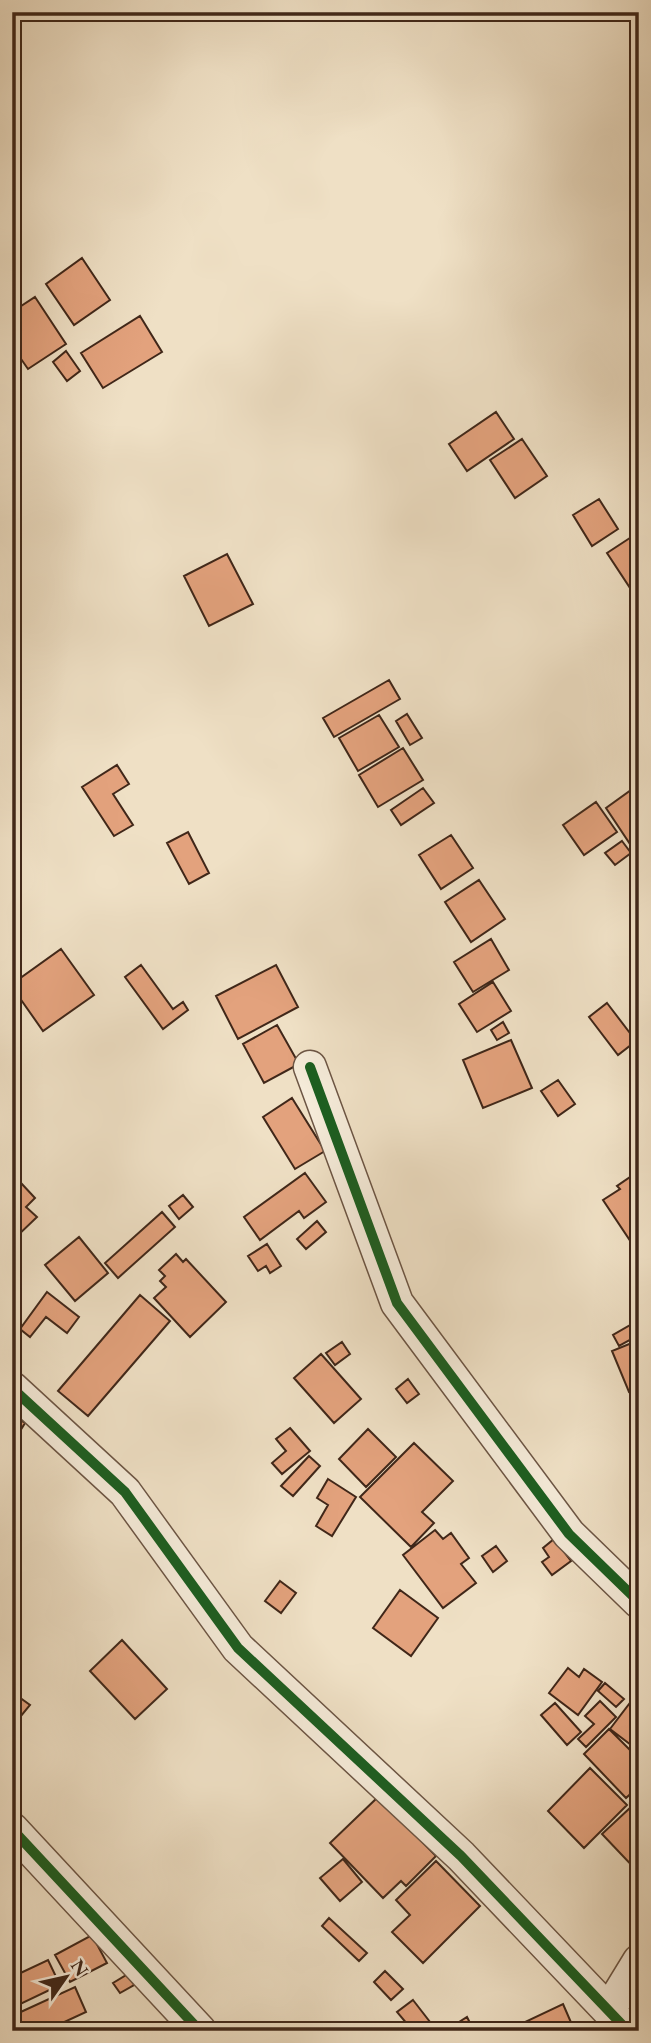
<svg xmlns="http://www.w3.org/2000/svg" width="651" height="2043" viewBox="0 0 651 2043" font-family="'EB Garamond',serif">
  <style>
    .building { fill: #e3a27d; stroke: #402719; stroke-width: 2 }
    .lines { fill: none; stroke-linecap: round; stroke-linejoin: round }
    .minor-casing { stroke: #6c5544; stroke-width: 35 }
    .minor { stroke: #f5ebd9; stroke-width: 32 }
    .cycleway-casing { stroke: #f5ebd9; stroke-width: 15 }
    .cycleway { stroke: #1b5e20; stroke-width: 10 }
  </style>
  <rect width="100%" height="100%" fill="#efe0c5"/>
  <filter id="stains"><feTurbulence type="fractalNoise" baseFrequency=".00286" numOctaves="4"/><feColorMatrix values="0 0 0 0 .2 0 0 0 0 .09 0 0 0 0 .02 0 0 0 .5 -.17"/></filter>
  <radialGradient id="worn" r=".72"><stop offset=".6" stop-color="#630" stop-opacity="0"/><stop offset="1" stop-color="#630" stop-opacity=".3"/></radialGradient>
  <path class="building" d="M82 258 110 300 74 325 46 284Z
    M35 297 66 344 28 369 12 346V312Z
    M140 316 162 352 103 388 81 353Z
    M66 351 80 371 67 381 53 362Z
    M496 412 514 439 467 471 449 444Z
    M522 439 547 476 515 498 490 460Z
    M599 499 618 529 592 546 573 515Z
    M639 532V595L636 597 607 553Z
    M227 554 253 604 209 626 184 576Z
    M389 680 400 699 334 737 323 718Z
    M407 714 422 738 410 745 396 721Z
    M379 715 399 747 358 771 339 738Z
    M403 748 423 780 378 807 359 775Z
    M117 765 129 784 113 794 133 825 114 836 82 787Z
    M638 785 639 842 632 847 606 808Z
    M423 788 434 803 401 825 391 810Z
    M596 802 617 832 584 855 563 825Z
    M188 832 209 873 189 884 167 843Z
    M451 835 473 868 441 889 419 855Z
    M622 841 631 853 615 865 605 853Z
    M479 880 505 919 471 942 445 902Z
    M491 939 509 970 473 992 454 962Z
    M61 949 94 995 43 1031 12 987V984Z
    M141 965 173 1009 183 1002 188 1010 163 1029 125 977Z
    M276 965 298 1007 238 1039 216 996Z
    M493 982 511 1011 477 1032 459 1004Z
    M607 1003 636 1041 618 1055 589 1017Z
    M503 1022 509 1033 497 1040 491 1030Z
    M277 1025 299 1064 264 1083 243 1044Z
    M511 1040 532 1088 483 1108 463 1060Z
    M558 1080 575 1104 558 1116 541 1091Z
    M292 1098 325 1151 295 1169 263 1117Z
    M639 1171V1241L633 1245 603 1200 620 1189 617 1186Z
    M305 1173 326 1202 304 1218 299 1211 260 1240 244 1217Z
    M21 1183 35 1198 26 1207 37 1217 12 1241V1191Z
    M183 1195 193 1207 179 1219 169 1206Z
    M162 1212 175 1227 118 1278 105 1263Z
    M317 1221 326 1232 306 1249 297 1239Z
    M79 1237 108 1273 75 1301 45 1265Z
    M267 1244 281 1266 270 1273 266 1266 258 1271 248 1256Z
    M176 1254 183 1262 186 1259 226 1302 190 1337 154 1298 166 1287 160 1281 165 1276 159 1270Z
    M47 1292 79 1317 67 1333 46 1317 30 1337 20 1329Z
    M140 1295 170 1321 88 1416 58 1391Z
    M639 1320V1335L619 1346 613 1335Z
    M639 1340V1388L629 1392 612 1351Z
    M342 1342 350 1354 335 1365 326 1353Z
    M321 1354 361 1399 334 1423 294 1378Z
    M408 1379 419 1394 407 1403 396 1389Z
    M12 1415 25 1423 12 1444Z
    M290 1428 310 1451 282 1474 272 1463 286 1451 276 1439Z
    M368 1429 396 1457 366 1487 339 1459Z
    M414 1443 453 1481 422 1512 434 1523 411 1547 360 1497Z
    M309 1456 320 1466 293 1496 281 1486Z
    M328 1479 356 1497 332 1536 316 1526 328 1505 317 1498Z
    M435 1530 443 1539 451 1533 469 1558 461 1564 476 1583 443 1608 403 1555Z
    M554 1539 571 1561 552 1575 542 1562 549 1557 543 1548Z
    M496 1546 507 1561 493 1572 482 1556Z
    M280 1581 296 1593 281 1613 265 1601Z
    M400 1590 438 1618 411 1656 373 1628Z
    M122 1640 167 1689 135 1719 90 1671Z
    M568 1668 579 1677 584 1669 602 1682 578 1715 549 1693Z
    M605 1683 624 1699 616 1707 598 1691Z
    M639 1691V1751L610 1729Z
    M12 1692 30 1705 12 1727Z
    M600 1701 616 1717 586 1747 578 1739 594 1724 585 1716Z
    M555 1703 581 1732 567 1745 541 1715Z
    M609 1729 639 1759V1786L626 1798 584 1754Z
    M590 1768 627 1805 584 1848 548 1811Z
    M639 1794V1812L630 1803Z
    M378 1797 436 1856 406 1886 401 1881 383 1898 330 1843Z
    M631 1807 639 1816V1873L602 1834Z
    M343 1859 362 1882 340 1901 320 1878Z
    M436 1861 480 1906 423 1963 392 1932 410 1915 396 1900Z
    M329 1918 367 1953 359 1961 322 1926Z
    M92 1935 107 1963 70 1982 55 1955Z
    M48 1960 60 1985 12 2008V1977Z
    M385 1971 403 1989 391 2000 374 1982Z
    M128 1974 134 1985 120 1993 113 1983Z
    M75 1987 86 2012 45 2031H16L12 2022V2016Z
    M413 2000 437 2031H413L397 2012Z
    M563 2004 573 2027 564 2031H506Z
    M467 2017 474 2031H445Z
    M597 2021 601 2031H577Z"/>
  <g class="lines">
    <g class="minor-casing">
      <path id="minor" d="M310 1067 397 1303 569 1534 639 1602
        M12 1388 125 1492 238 1648 461 1856 628 2031
        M12 1829 200 2031
        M609 2010 639 1961"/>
    </g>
    <use href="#minor" class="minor"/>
    <g class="cycleway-casing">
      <path id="cycleway" d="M310 1067 397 1303 569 1534 639 1602
        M12 1388 125 1492 238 1648 461 1856 628 2031
        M12 1829 200 2031"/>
    </g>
    <use href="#cycleway" class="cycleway"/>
  </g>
  <rect width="651" height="2043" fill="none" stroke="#efe0c5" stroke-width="42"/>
  <rect x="14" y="14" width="623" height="2015" fill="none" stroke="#402719" stroke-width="3.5"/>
  <rect x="21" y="21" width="609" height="2001" fill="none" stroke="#402719" stroke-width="2"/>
  <g transform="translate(66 1977) rotate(56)" stroke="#f5ebd9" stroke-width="5" paint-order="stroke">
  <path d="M0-5L12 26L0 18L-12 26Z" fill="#402719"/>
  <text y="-10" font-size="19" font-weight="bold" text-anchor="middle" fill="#402719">N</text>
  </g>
  <rect width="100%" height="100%" filter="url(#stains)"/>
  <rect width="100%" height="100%" fill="url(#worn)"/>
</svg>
